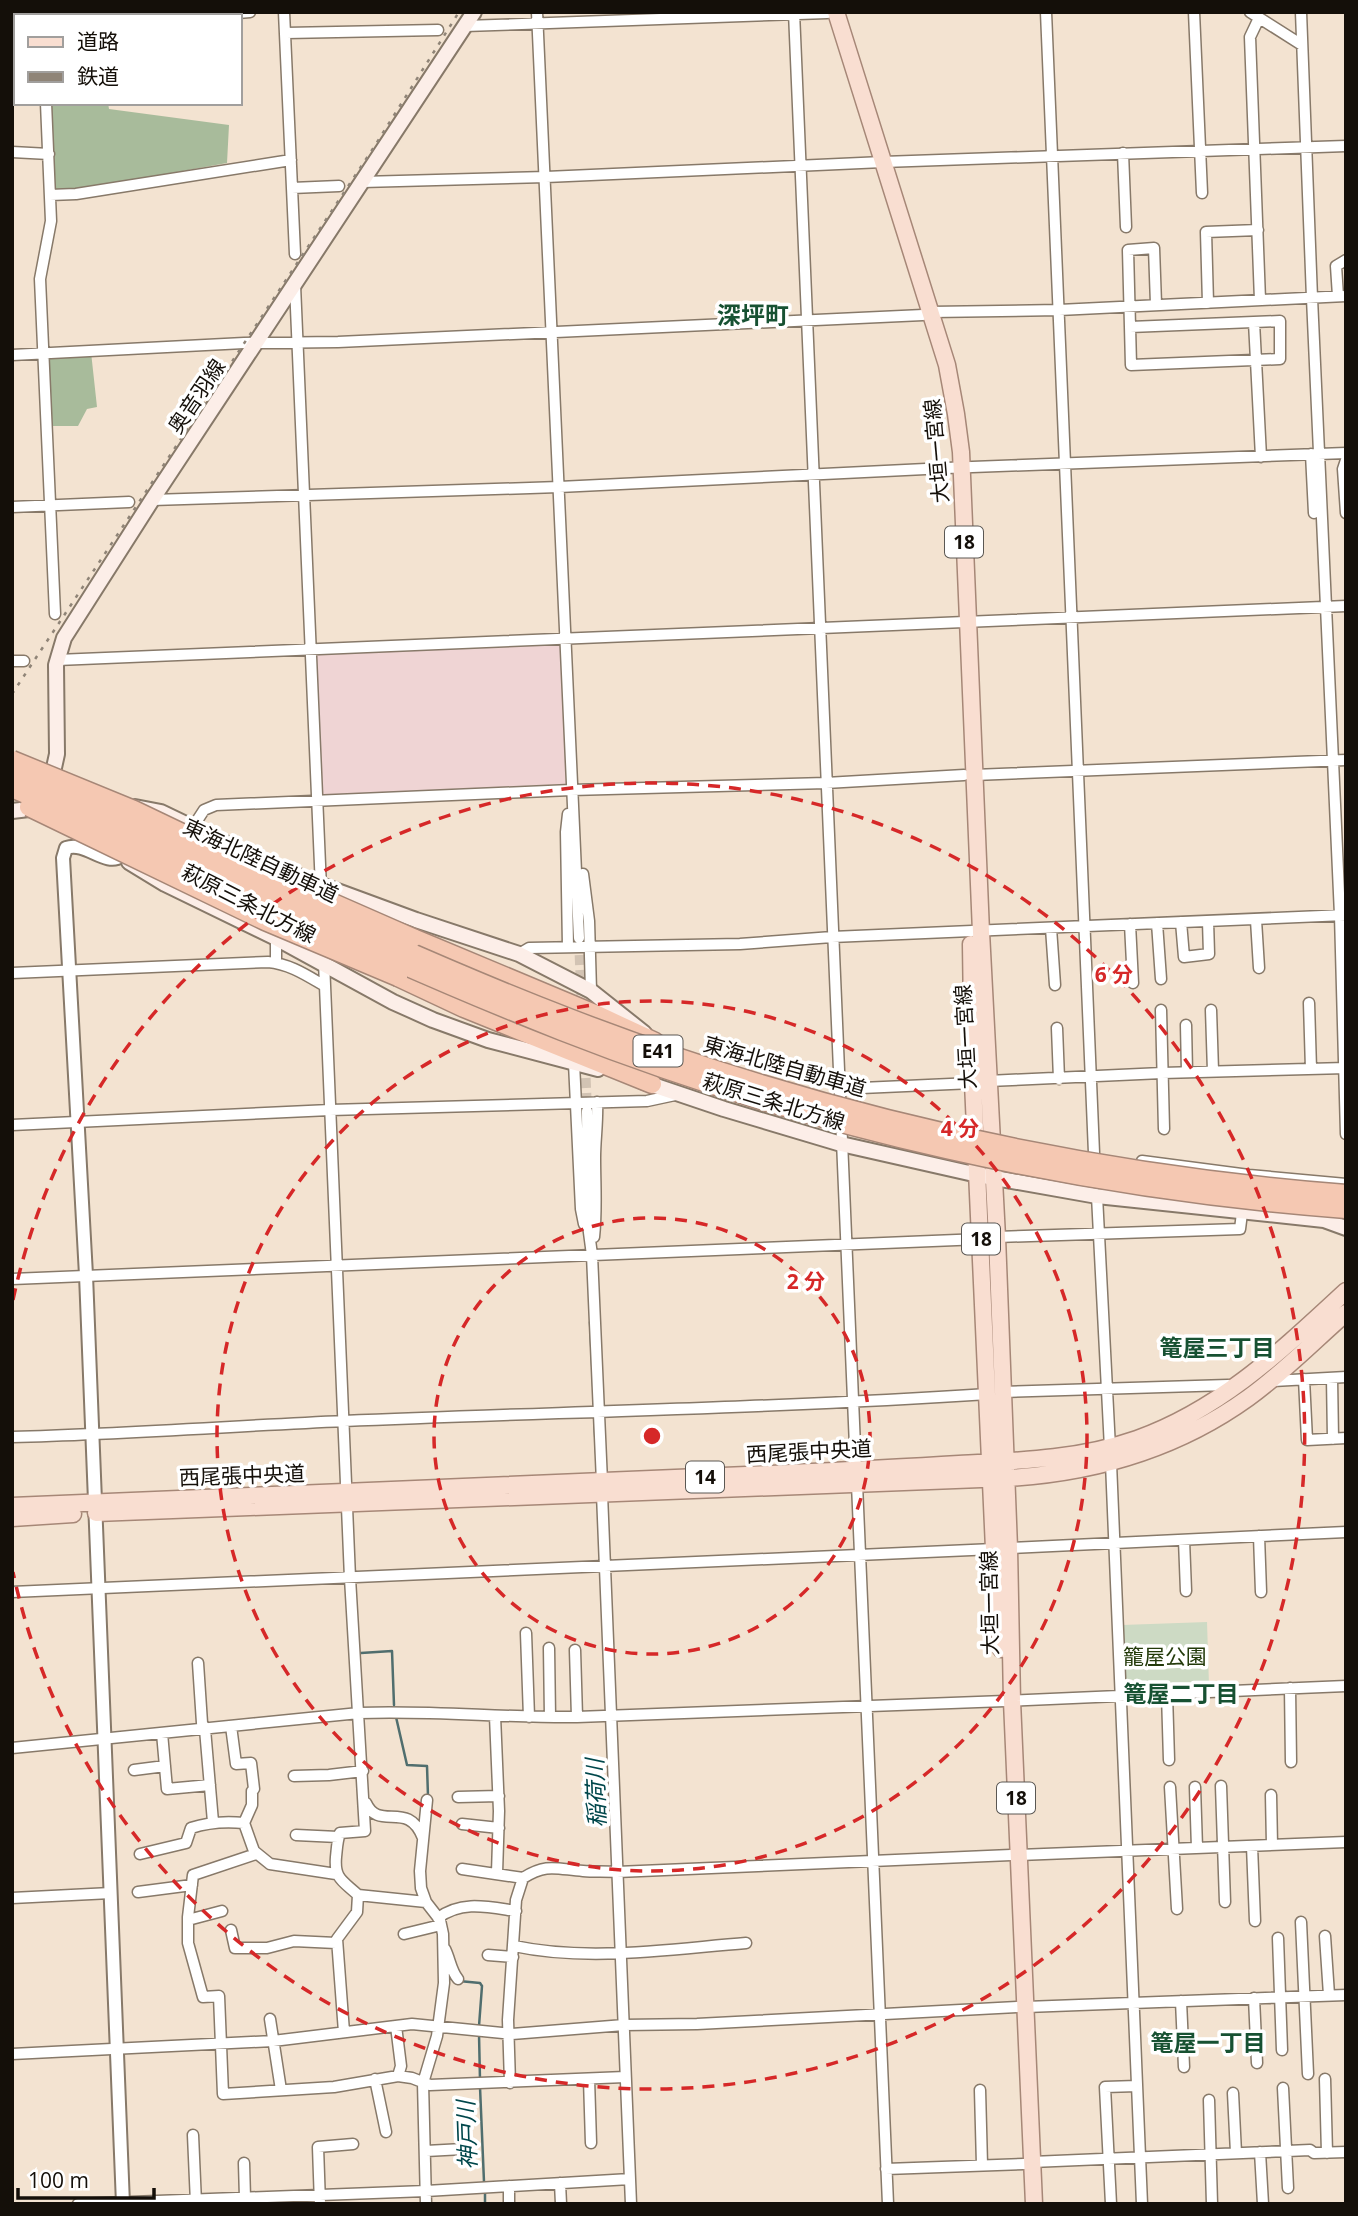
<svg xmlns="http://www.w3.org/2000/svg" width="1358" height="2216" viewBox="0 0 1358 2216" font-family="'Open Sans','Noto Sans JP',sans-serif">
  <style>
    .medical { fill: #efd4d4 }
    .green { fill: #cddac4 }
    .forest { fill: #a8bb9b }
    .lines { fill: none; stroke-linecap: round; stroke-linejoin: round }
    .stream { stroke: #506e6e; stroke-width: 2.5 }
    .minor-tunnel { stroke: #d2c3b3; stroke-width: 10; stroke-dasharray: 10 5; stroke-linecap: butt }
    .minor-casing { stroke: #877969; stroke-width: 13 }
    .tertiary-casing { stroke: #877969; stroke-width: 16 }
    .secondary-casing { stroke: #877969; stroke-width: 18 }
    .primary-casing { stroke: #a68777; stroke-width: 19 }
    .motorway-casing { stroke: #a68777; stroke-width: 21 }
    .minor { stroke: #fff; stroke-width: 10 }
    .tertiary { stroke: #fff; stroke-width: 12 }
    .secondary { stroke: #fceee8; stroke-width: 14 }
    .primary { stroke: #f9ded1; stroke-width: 16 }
    .motorway { stroke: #f5c8b2; stroke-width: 18 }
    .rail { stroke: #8f8477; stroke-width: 2.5; stroke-dasharray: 3.5 7; stroke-linecap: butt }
    .motorway-bridge-casing { stroke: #a68777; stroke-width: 21; stroke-linecap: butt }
    .motorway-bridge { stroke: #f5c8b2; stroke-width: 18 }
    .ring { fill: none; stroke: #d62828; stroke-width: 3.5; stroke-dasharray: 12 9 }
    .labels { text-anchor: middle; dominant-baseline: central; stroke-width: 7; stroke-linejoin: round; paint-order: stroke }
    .shield { fill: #fff; stroke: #5a5753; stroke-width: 2 }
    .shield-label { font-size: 19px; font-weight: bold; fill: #140f09 }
    .street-label { font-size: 21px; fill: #140f09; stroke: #fff }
    .park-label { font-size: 21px; fill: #233a0a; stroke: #fff }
    .neighbourhood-label { font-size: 23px; font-weight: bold; fill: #175132; stroke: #fff }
    .water-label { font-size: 23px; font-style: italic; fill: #00474b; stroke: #fff }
    .quarter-label { font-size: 24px; font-weight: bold; fill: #175132; stroke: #fff }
    .centre { fill: #d62828; stroke: #fff; stroke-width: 3.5 }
    .ring-label { font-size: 21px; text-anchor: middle; font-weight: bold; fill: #d62828; stroke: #fff; stroke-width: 7; stroke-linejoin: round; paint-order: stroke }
  </style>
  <rect width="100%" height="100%" fill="#f3e3d1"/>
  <path class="medical" d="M562 642 566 784 322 796 315 652Z"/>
  <path class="green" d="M1207 1622 1209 1686 1124 1689 1122 1625Z"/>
  <path class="forest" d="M46 103H108L109 109 229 125 227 163 50 195Z
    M91 352 97 407 87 409 78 426H47L43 354Z"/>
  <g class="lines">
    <path class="stream" d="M590 1322 594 1403
      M594 1415 597 1469
      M361 1653 392 1651 394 1705
      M396 1717 407 1765 427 1766 428 1796
      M459 1981 480 1983 482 1986 479 2026
      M479 2034 480 2080
      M480 2087 484 2182
      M485 2191V2204"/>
    <path class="minor-tunnel" d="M579 940 582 1009
      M585 1063 587 1111"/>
    <g class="minor-casing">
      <path id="minor" d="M284 12 295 254
        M537 12 579 938
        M794 12 856 1470
        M1046 12 1094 1153
        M1194 12 1202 193
        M1250 12 1302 45
        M1301 12 1312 298 1340 915 1346 1134
        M43 16V12
        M202 16 250 12
        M1259 18 1250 37 1260 300
        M465 26 827 13
        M286 33 438 30
        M12 51H16
        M46 103 51 221 40 279 55 614
        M12 152 49 154
        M1123 153 1126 227
        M362 182 546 177 883 162 1346 146
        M292 188 339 186
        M50 195 76 194 291 160
        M295 285 321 888
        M1338 296 1336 266 1346 260
        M1208 303 1206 232 1258 230
        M931 312 1059 310 1346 296
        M1254 322 1261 457
        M1130 327 1280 321V359L1131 365 1128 250 1154 248 1156 304
        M12 355 244 343 338 342 923 315
        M1311 454 1314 513
        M1346 460 1343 469 1346 513
        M152 500 559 487 946 468 1346 453
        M12 507 129 502
        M57 660 1346 606
        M12 661H24
        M974 775 1346 760
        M568 814 566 832 568 947
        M191 830 204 810 216 805 571 790 826 783 964 775
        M583 874 589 921 591 991
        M1256 920 1259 968
        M1181 922 1184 957 1209 954 1208 921
        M1157 923 1161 979
        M1130 924 1133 983
        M1051 928 1055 985
        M276 938V962
        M519 954 529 948 740 944 832 937 1345 915
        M324 962 350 1578 365 1831 340 1833C337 1841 337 1848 336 1857 334 1879 343 1881 358 1895L357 1912 337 1939 344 2032
        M12 973 268 962C290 964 306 975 325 986
        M1309 1003 1311 1069
        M1161 1010 1164 1129
        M1211 1010 1213 1071
        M1186 1025 1187 1072
        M1057 1028 1059 1079
        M574 1063 581 1209 584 1224
        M988 1081 1162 1073 1346 1068
        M839 1089 973 1083
        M587 1111 588 1225 592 1255 602 1482
        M12 1125 330 1110 647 1101 675 1095
        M1142 1161 1249 1175 1346 1184
        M1097 1196 1110 1448
        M594 1237C597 1210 595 1185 595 1158 595 1139 598 1121 597 1102
        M997 1237 1240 1229 1242 1213
        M12 1279 981 1239
        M1332 1378 1333 1439
        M1304 1379 1307 1440 1346 1438
        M1273 1381 1346 1377
        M1003 1392 1228 1385 1231 1390
        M12 1437C123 1434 234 1426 344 1421 559 1412 774 1408 988 1394
        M1111 1463 1142 2204
        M857 1484 888 2204
        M602 1494 631 2204
        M1259 1536 1261 1592
        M1184 1540 1186 1591
        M1009 1548 1346 1532
        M12 1592 994 1549
        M526 1633 529 1717
        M549 1648 550 1717
        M575 1650 577 1717
        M198 1663 202 1723 205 1729 213 1822
        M1290 1688 1291 1762
        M1167 1694 1169 1760
        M495 1716 499 1811 497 1873
        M231 1726 236 1764 251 1763 254 1789 252 1791V1805L244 1823
        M162 1733 167 1789 210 1785
        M12 1748 359 1713C431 1710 504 1718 577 1717L1005 1701 1346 1686
        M134 1770 165 1766
        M294 1776 329 1775 363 1771
        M1221 1786 1225 1902
        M1170 1787 1177 1909
        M1195 1787 1197 1848
        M1271 1795 1272 1845
        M458 1797 499 1796
        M366 1803C379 1832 408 1799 423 1838
        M462 1824 499 1828
        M296 1835 338 1837
        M1252 1846 1255 1921
        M140 1854 186 1843 191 1828C209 1822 224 1821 244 1823L254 1851 270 1864 336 1874
        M256 1854 193 1875 188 1917V1943L203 1997 219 1996 223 2094 334 2087 398 2076 412 2078 430 2085 625 2077
        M1019 1855 1346 1842
        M462 1869 523 1878
        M138 1892 192 1885
        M358 1895 426 1902
        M12 1898 111 1893
        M438 1918C462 1900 488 1907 516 1911
        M188 1920 222 1911
        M1301 1922 1308 2074
        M231 1930 235 1948H267L294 1941 336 1943
        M404 1934 441 1925
        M1325 1936 1329 1995
        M1278 1938 1282 2050
        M514 1946C589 1962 670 1949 746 1943
        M445 1949C450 1959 451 1971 458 1979
        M488 1955 513 1957
        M1254 1998 1257 2063
        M1181 2001 1184 2067
        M1026 2007 1346 1995
        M270 2019 281 2090
        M396 2026 401 2066 398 2076
        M12 2054 273 2041 412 2024 512 2034 624 2025 697 2024 1017 2007
        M375 2079 386 2132
        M589 2079 591 2143
        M1325 2079 1327 2153
        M510 2083 508 2020 516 1900 523 1878C547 1863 556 1869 583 1871 594 1872 606 1871 617 1872L1011 1855
        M1283 2088 1288 2188
        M980 2090 982 2165
        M1233 2093 1236 2153
        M1209 2100 1212 2204
        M193 2135 196 2203
        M426 2151 463 2149
        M1260 2152 1263 2204
        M1032 2162 1310 2150 1314 2153 1346 2152
        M244 2163 245 2198
        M886 2169 1024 2164
        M560 2183 561 2204
        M509 2186V2204
        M78 2204 426 2191 630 2179
        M320 2204 318 2147 353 2144
        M426 2204 423 2083 437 2036 444 1983 443 1934 440 1920 426 1902 421 1888 420 1871 427 1800
        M1111 2204 1105 2087 1137 2086"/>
    </g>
    <g class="tertiary-casing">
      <path id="tertiary" d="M122 856C104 867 87 841 66 848L63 858 86 1275 123 2204"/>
    </g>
    <g class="secondary-casing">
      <path id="secondary" d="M50 786 57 754 56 665 64 638 152 500 474 12
        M135 807 161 812 267 863 321 885 416 920 519 954 591 991 644 1033
        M12 811 29 809 36 805
        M129 862 165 884 276 938 393 1002 433 1020 488 1040 598 1069
        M644 1082 724 1109 841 1144 978 1175 1097 1196 1324 1220 1346 1228"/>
    </g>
    <g class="primary-casing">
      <path id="primary" d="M836 12 947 365 956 414 961 452 981 932 997 1237 1009 1548 1012 1701 1034 2204
        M971 944 973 1083 994 1549 1001 1649
        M12 1506C265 1494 518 1486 771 1474 834 1471 896 1468 959 1464 1019 1461 1080 1459 1137 1439 1221 1409 1282 1350 1346 1291
        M96 1513 1007 1478C1095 1473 1177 1449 1248 1398 1283 1373 1314 1341 1346 1313
        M12 1518 73 1514"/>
    </g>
    <g class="motorway-casing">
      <path id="motorway" d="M413 938 597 1015 655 1042
        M398 977 464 1008 652 1084"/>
    </g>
    <use href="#minor" class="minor"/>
    <use href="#tertiary" class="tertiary"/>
    <use href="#secondary" class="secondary"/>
    <use href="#primary" class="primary"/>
    <use href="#motorway" class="motorway"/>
    <path class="rail" d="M12 694 374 147 459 12"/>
    <g class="motorway-bridge-casing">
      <path id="motorway-bridge" d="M12 760 134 810 274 877 413 938
        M12 771C198 853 379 945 569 1018 818 1114 1080 1173 1346 1194
        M12 788C196 868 375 958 562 1031 812 1129 1078 1189 1346 1209
        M29 807 265 921 398 977"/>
    </g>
    <use href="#motorway-bridge" class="motorway-bridge"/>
  </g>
  <g class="ring">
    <circle cx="652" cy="1436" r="218"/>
    <circle cx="652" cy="1436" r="435"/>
    <path d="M13 1300A653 653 0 1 1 13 1572"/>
  </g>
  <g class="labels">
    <g class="shield">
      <rect x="945" y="526.5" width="38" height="31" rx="5"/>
      <rect x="633.5" y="1035.5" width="49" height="31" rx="5"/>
      <rect x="962" y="1223.5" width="38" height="31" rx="5"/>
      <rect x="686" y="1461.5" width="38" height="31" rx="5"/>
      <rect x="997" y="1782.5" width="38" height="31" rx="5"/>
    </g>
    <g class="shield-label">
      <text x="964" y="542">18</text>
      <text x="658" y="1051">E41</text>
      <text x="981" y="1239">18</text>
      <text x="705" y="1477">14</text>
      <text x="1016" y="1798">18</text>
    </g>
    <g class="street-label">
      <text transform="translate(196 396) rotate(-56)">奥音羽線</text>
      <text transform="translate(936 451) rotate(-95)">大垣一宮線</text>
      <text transform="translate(261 860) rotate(25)">東海北陸自動車道</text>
      <text transform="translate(249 903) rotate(27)">萩原三条北方線</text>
      <text transform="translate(965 1037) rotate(-93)">大垣一宮線</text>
      <text transform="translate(785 1066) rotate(16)">東海北陸自動車道</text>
      <text transform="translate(774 1101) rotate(17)">萩原三条北方線</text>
      <text transform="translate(809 1451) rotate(-3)">西尾張中央道</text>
      <text transform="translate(242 1475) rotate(-2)">西尾張中央道</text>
      <text transform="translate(989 1603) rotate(-91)">大垣一宮線</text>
    </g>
    <g class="park-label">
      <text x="1165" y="1656">籠屋公園</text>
    </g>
    <g class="neighbourhood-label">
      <text x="1217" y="1347">篭屋三丁目</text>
      <text x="1181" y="1693">篭屋二丁目</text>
      <text x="1208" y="2042">篭屋一丁目</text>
    </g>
    <g class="water-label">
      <text transform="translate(595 1793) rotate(-92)">稲荷川</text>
      <text transform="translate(466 2135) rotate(-92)">神戸川</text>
    </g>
    <g class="quarter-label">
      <text x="753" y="314">深坪町</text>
    </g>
  </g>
  <circle cx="652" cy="1436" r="10" class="centre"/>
  <g class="ring-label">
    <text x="1114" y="982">6 分</text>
    <text x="960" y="1136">4 分</text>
    <text x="806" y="1289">2 分</text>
  </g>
  <rect width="1358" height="2216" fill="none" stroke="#140f09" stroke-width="28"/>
  <rect x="14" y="14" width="228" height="91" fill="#ffffff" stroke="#a19f9d" stroke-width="2"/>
  <rect x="28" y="37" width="35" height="10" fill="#f9ded1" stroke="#a19f9d" stroke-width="2"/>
  <text x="77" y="49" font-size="21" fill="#140f09">道路</text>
  <rect x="28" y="72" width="35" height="10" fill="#8f8477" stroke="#a19f9d" stroke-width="2"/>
  <text x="77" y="84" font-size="21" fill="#140f09">鉄道</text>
  <path d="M18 2188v10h136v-10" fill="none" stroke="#140f09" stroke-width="3.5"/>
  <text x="28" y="2188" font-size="21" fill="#140f09" stroke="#ffffff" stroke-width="5" paint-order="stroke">100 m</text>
</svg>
